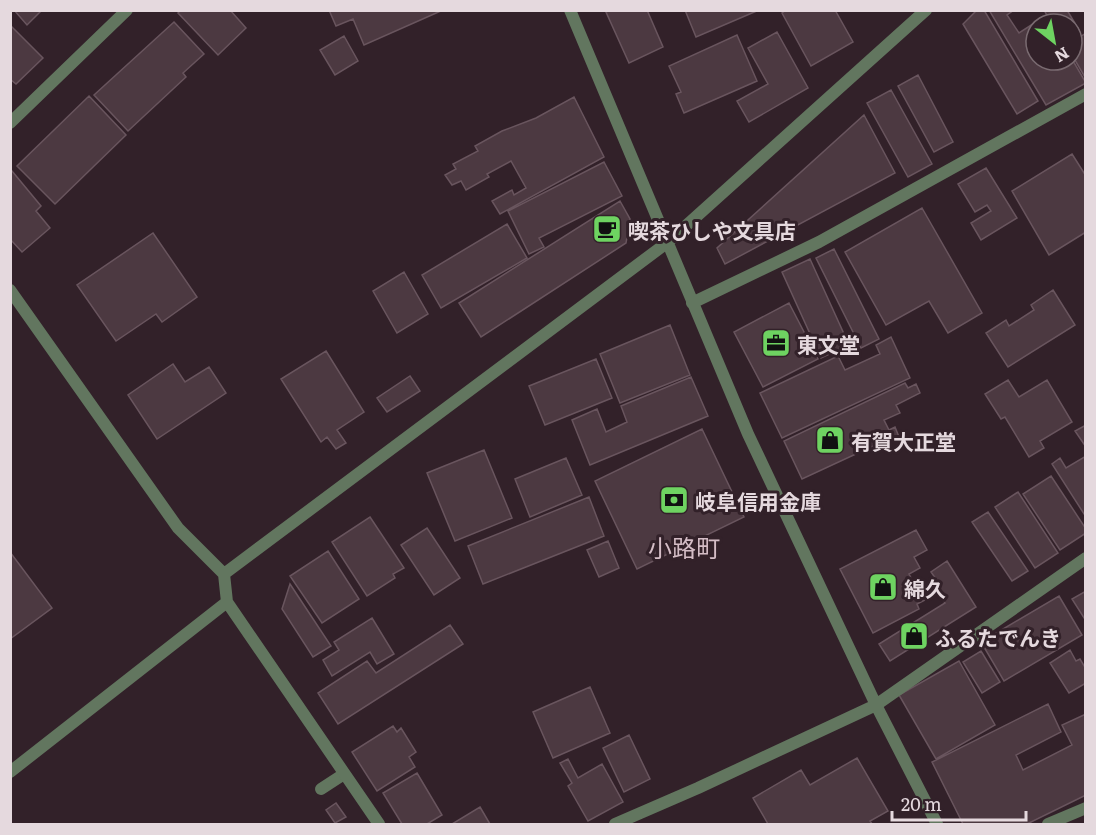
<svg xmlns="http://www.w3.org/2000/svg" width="1096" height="835" viewBox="0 0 1096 835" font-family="Literata,'Noto Sans JP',serif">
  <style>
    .building { fill: #4c3941; stroke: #69555e; stroke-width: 1.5 }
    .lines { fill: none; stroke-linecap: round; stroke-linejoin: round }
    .lane { stroke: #62765f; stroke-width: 12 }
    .street { stroke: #62765f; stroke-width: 12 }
    .labels { text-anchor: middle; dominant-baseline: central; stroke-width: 6; stroke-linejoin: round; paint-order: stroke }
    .poi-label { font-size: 21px; font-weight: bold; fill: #e5d9de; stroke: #322129; text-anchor: start }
    .quarter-label { font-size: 24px; fill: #d4bdc6; stroke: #322129 }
  </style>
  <rect width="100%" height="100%" fill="#322129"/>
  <path class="building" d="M14 10H42L27 25Z
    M181 10H230L246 28 218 55 178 13Z
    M329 10H443L364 45 353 19 336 26Z
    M610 10H647L663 47 629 63 606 12Z
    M685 10H759L696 37Z
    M786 10H835L853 42 811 66 782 13Z
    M977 10H984L1038 101 1017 114 963 24Z
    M989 10H1014L1007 15 1019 33 1036 22V60L1072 59 1086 83 1046 105Z
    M1044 10H1067L1079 30 1072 34V24H1052Z
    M174 22 204 54 183 73 186 77 128 131 94 95Z
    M10 25 43 58 16 84 10 79Z
    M777 32 808 88 749 122 737 101 768 84 748 48Z
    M1086 33V79L1072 55V42Z
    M737 35 757 81 684 113 676 94 681 92 669 66Z
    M344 36 358 61 335 75 320 50Z
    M918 75 953 142 934 152 898 86Z
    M891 90 932 164 908 177 867 103Z
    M89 96 126 135 55 204 17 166Z
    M574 97 604 157 500 214 492 201 512 190 514 195 526 188 511 161 487 174 489 177 466 190 461 181 452 185 445 175 456 169 453 164 478 151 475 146 502 131 536 118Z
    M864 115 895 173 725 264 717 248Z
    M1072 154 1086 176V232L1049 255 1012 191Z
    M604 162 622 196 539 238 544 247 529 254 508 211Z
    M986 168 1017 218 981 240 971 223 991 211 987 205 975 212 958 184Z
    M12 171 41 206 36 211 50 228 22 252 10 239V173Z
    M620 201 630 219 626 243 481 337 459 303Z
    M922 208 982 313 948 333 929 301 886 325 845 252Z
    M507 224 527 258 441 308 422 275Z
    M153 233 197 297 162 322 156 314 116 341 77 285Z
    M834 249 879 339 861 348 816 258Z
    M810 259 849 345 821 358 782 272Z
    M404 272 428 314 397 333 373 291Z
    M1053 290 1075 325 1008 367 986 333 1006 320 1009 326 1034 310 1031 305Z
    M789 303 818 359 763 387 734 332Z
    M670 325 690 375 620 403 600 354Z
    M891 337 910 378 782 438 760 393 838 356 845 370 880 354 876 345Z
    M326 351 364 412 337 430 346 443 336 449 327 437 321 442 281 379Z
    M596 359 612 398 545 425 529 386Z
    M173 364 185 382 209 367 226 393 157 439 128 395Z
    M410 376 420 391 387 412 377 398Z
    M691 377 708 416 590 465 572 420 597 409 606 432 627 422 621 406Z
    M1008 380 1019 397 1047 380 1072 422 1040 441 1044 448 1029 457 1005 417 1001 419 985 394Z
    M905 383 908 388 916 384 920 393 896 405 900 413 884 420 889 430 895 427 899 437 888 443 886 440 802 479 784 441Z
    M1086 425V447L1075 431Z
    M702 429 744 517 637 569 595 481Z
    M484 450 512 518 455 541 427 473Z
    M1086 456V517L1052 464 1060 458 1066 468Z
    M566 458 582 495 530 517 515 479Z
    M1051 476 1086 529V533L1060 550 1023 494Z
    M1018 492 1058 553 1035 568 995 507Z
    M589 497 604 536 483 584 468 546Z
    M988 512 1028 571 1012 581 972 522Z
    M370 517 404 568 393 574 395 578 367 596 332 542Z
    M427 528 460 578 434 595 401 545Z
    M916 530 927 550 914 557 920 568 909 574 917 589 923 585 929 598 917 604 919 609 873 633 840 569Z
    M608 541 619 568 599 577 587 550Z
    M328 551 359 599 322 623 290 576Z
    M10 552 52 608 10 639Z
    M947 561 976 607 890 661 879 644 945 603 931 582 936 579 931 572Z
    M290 584 331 646 313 657 282 609Z
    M1086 591V621L1072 599Z
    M1059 596 1082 635 1004 681 981 642Z
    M372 618 394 654 377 664 370 652 332 676 323 660 339 650 334 642Z
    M450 625 463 644 338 724 318 693 367 661 376 673Z
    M1070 650 1076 661 1080 659 1086 669V683L1069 693 1050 663Z
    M981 651 1000 682 982 693 963 662Z
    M959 661 995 725 936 759 899 695Z
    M590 687 610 733 553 758 533 712Z
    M1048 704 1061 732 1016 755 1023 770 1072 745 1062 725 1086 714V795L1027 824H963L932 762Z
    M393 726 397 732 401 728 416 752 409 757 415 767 377 791 352 752Z
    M629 735 650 779 624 792 603 748Z
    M857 758 888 811 870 821 872 824H768L753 798 801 770 810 785Z
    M568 759 578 778 602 764 623 802 588 821 568 786 572 783 560 763Z
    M417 773 442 815 427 824H402L383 793Z
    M336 803 346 817 335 823 326 810Z
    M480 807 490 824H452Z"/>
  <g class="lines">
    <path class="lane" d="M321 789 344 774"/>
    <path class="street" d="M570 10 748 434 876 705 937 824
      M10 123 127 10
      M10 290 178 528 224 574 227 602 379 824
      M692 303 819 242 1086 94
      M224 574 668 242 926 10
      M10 772 227 602
      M615 824 698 788 876 705 1086 558
      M1048 824 1086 808"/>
  </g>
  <defs>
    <g id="cafe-square" transform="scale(1.5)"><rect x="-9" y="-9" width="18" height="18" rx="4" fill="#6ed361" stroke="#322129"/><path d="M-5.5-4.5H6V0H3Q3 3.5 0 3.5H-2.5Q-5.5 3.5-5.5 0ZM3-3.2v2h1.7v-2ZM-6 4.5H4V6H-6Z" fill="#111"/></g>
    <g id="office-square" transform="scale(1.5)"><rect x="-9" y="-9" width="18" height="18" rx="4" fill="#6ed361" stroke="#322129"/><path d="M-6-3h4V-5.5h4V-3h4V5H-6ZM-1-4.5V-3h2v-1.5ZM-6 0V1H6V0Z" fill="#111"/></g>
    <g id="shop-square" transform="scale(1.5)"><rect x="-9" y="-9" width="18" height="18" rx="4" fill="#6ed361" stroke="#322129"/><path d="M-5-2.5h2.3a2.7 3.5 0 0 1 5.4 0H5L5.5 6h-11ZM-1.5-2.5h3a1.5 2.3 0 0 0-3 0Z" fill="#111"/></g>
    <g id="bank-square" transform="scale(1.5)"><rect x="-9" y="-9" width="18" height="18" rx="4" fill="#6ed361" stroke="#322129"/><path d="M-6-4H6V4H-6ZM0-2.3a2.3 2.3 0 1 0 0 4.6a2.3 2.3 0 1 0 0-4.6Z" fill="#111"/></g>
  </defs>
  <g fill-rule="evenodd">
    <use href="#cafe-square" x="607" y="229"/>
    <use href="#office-square" x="776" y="343"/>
    <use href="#shop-square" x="830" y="440"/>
    <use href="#bank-square" x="674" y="500"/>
    <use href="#shop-square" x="883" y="587"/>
    <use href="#shop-square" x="914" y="636"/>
  </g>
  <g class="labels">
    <g class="poi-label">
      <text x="628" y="229">喫茶ひしや文具店</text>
      <text x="797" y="343">東文堂</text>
      <text x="851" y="440">有賀大正堂</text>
      <text x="695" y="500">岐阜信用金庫</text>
      <text x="904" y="587">綿久</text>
      <text x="935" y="636">ふるたでんき</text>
    </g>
    <g class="quarter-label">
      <text x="684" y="546">小路町</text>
    </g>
  </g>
  <rect width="1096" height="835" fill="none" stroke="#e5d9de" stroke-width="24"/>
  <g transform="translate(1054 42) rotate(149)"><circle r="28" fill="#322129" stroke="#7a6b71" stroke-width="1.5"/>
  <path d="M0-4.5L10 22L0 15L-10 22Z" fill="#6ed361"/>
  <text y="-9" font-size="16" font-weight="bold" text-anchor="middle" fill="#e5d9de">N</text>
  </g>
  <path d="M892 811v9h134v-9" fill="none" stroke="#e5d9de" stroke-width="3"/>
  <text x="901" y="811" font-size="18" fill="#e5d9de" stroke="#322129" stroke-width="4.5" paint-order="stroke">20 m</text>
</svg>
